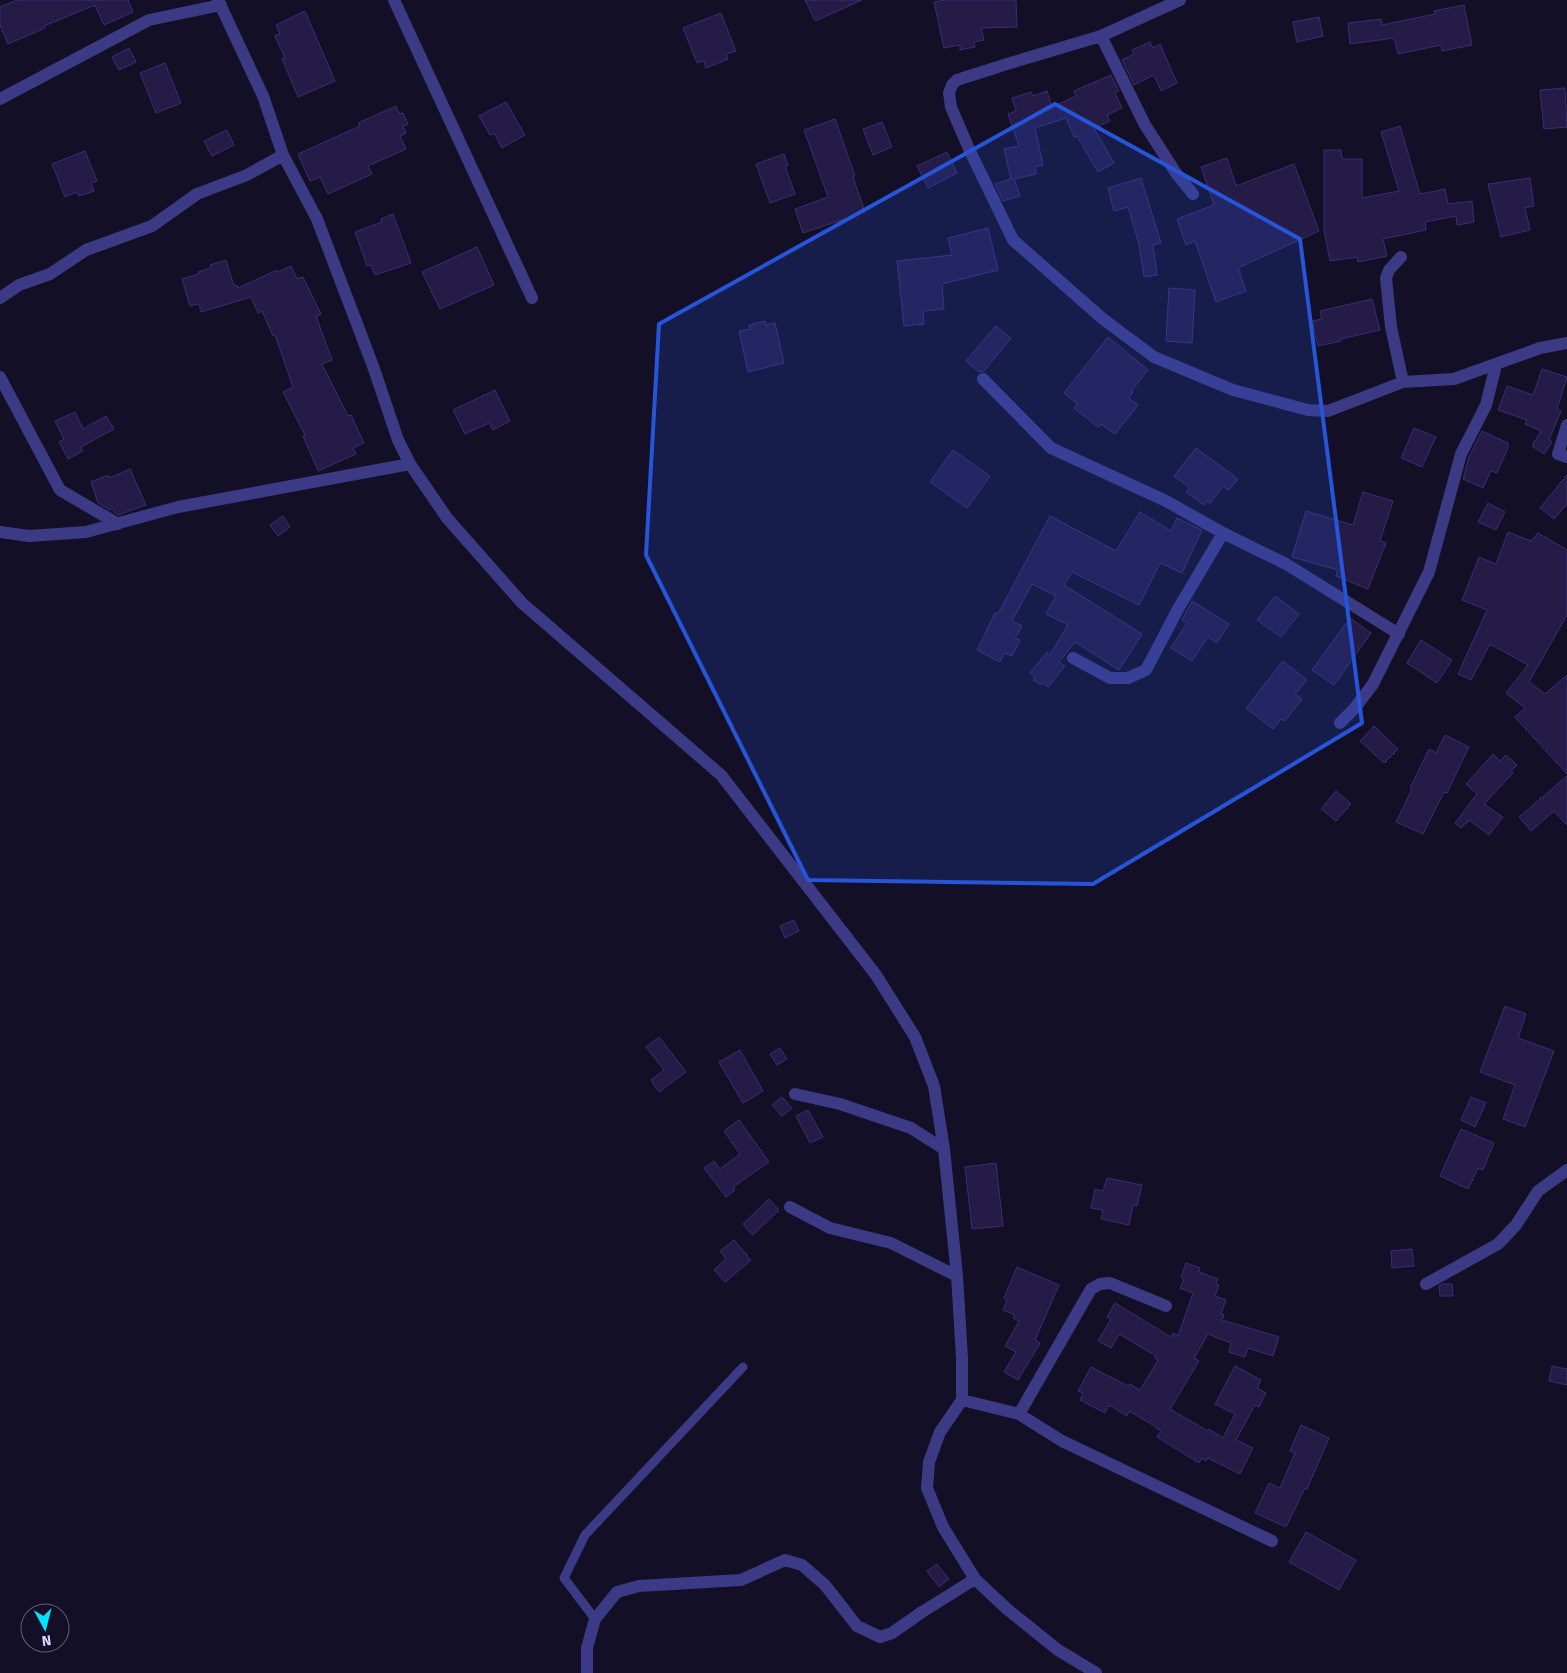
<svg xmlns="http://www.w3.org/2000/svg" width="1567" height="1673" viewBox="0 0 1567 1673" font-family="'Fira Sans',sans-serif">
  <style>
    .building { fill: #241b47; stroke: #3b2d73 }
    .lines { fill: none; stroke-linecap: round; stroke-linejoin: round }
    .pedestrian { stroke: #3d3a85; stroke-width: 9 }
    .minor { stroke: #3d3a85; stroke-width: 12 }
    .marked { fill: #2655da; fill-opacity: 0.2; stroke: #2655da; stroke-width: 4; stroke-linejoin: round }
  </style>
  <rect width="100%" height="100%" fill="#130f26"/>
  <path class="building" d="M17 0H128L133 12 104 25 95 5 44 26 45 28 8 44 0 25V7Z
    M805 0H862L815 21Z
    M944 0H1016L1017 27 981 28 984 40 974 42 975 47 960 50V45L944 48 934 2Z
    M1464 5 1472 45 1442 51 1441 45 1398 54 1394 38 1350 44 1348 23 1381 19 1382 25 1435 14 1434 11Z
    M305 11 335 81 298 97 282 59 285 58 275 36 280 34 276 25Z
    M721 13 736 51 726 54 728 59 706 68 704 61 697 63 683 28Z
    M1319 17 1323 36 1297 42 1293 22Z
    M1150 42 1153 48 1160 44 1177 83 1161 91 1154 75 1134 85 1122 60 1134 54 1132 50Z
    M129 48 136 62 119 70 112 57Z
    M165 63 181 103 156 113 140 73Z
    M1111 75 1119 91 1115 93 1122 108 1107 115 1110 121 1094 128 1114 163 1098 172 1077 136 1074 137 1066 118 1035 128 1043 165 1035 167 1036 174 1014 179 1020 196 1003 201 995 184 1011 179 1004 149 1019 146 1008 114 1016 111 1012 98 1031 92 1033 96 1047 91 1052 107 1076 96 1074 91Z
    M1565 88 1567 127 1544 129 1540 90Z
    M506 102 525 135 502 148 494 133 490 135 479 116Z
    M396 106 399 114 403 113 408 124 403 126 406 133 400 136 406 149 368 166 372 174 328 194 320 177 310 181 298 154 360 126 358 123Z
    M835 119 855 176 853 177 865 212 803 233 795 209 828 197 804 130Z
    M882 122 892 147 873 155 863 129Z
    M1400 126 1420 194 1445 189 1448 204 1472 201 1474 222 1457 225 1456 216 1425 222 1426 230 1383 239 1387 256 1358 262 1357 257 1330 261 1324 230V150H1341L1342 159H1362V198L1399 191 1381 132Z
    M227 130 234 145 212 156 204 141Z
    M85 151 97 181 91 183 94 191 79 196 77 192 65 197 52 164Z
    M947 152 957 173 928 188 917 166Z
    M784 154 788 166H785L795 194 770 203 756 164Z
    M1227 158 1236 186 1294 164 1319 231 1238 268 1246 291 1216 302 1195 241 1186 245 1177 219 1214 205 1201 167Z
    M1141 178 1161 243 1153 245 1157 275 1144 277 1139 244 1128 207 1114 211 1108 188Z
    M1530 178 1534 206 1525 208 1530 230 1501 237 1488 184Z
    M393 214 411 263 375 275 371 265 367 266 355 232 382 222 381 219Z
    M988 228 998 270 942 284 944 309 923 311 924 324 904 326 897 261 952 255 948 238Z
    M477 247 494 285 440 309 422 272Z
    M226 260 234 286 237 285 238 288 277 270 278 272 291 266 297 279 303 277 321 314 316 316 332 360 322 364 348 416 351 415 364 443 353 448 356 454 318 471 303 436 305 435 283 392 293 387 275 335 273 336 262 311 258 313 251 297 201 312 199 304 190 306 182 279 199 274 198 272 211 268 210 265Z
    M1169 288 1195 290 1192 343 1166 341Z
    M1372 299 1380 330 1341 339V341L1318 346 1312 321 1322 319 1320 311Z
    M765 321 766 325 775 323 784 363 748 372 739 331 750 329 749 325Z
    M996 326 1011 338 984 371 979 372 966 361Z
    M1108 337 1148 370 1132 390 1133 392 1129 398 1138 405 1115 434 1101 424 1098 427 1074 408 1078 404 1064 393Z
    M1542 369 1567 377 1557 409 1561 411 1549 440 1552 442 1544 454 1532 446 1541 431 1525 424 1527 420 1498 410 1507 386 1533 395Z
    M495 390 510 421 493 430 489 423 465 434 453 410Z
    M75 412 83 429 106 416 114 429 81 447 83 451 68 459 59 442 64 439 55 421Z
    M1414 428 1436 437 1422 467 1401 458Z
    M1482 431 1508 443V448L1497 473 1491 471 1483 488 1463 479 1469 457Z
    M1196 448 1238 479 1229 490 1223 486 1210 503 1207 501 1204 505 1186 492 1190 488 1174 476Z
    M953 450 990 476 967 508 930 482Z
    M130 469 146 505 118 515 114 512 113 508 110 510 98 503 91 482 108 475 109 478Z
    M1567 475V504L1554 519 1540 508Z
    M1363 492 1393 501 1380 541 1386 543 1368 589 1336 576 1338 570 1292 557 1306 511 1353 525Z
    M1488 503 1505 512 1496 530 1478 522Z
    M1140 512 1171 531 1177 518 1202 530 1182 573 1160 563 1139 605 1072 572 1064 585 1142 634 1119 670 1075 642 1059 662 1065 666 1048 687 1043 683 1041 685 1033 680 1035 677 1030 673 1047 652 1050 655 1068 625 1046 614 1056 596 1032 584 1012 621 1022 626 1015 638 1020 640 1012 656 1004 653 1000 662 977 650 995 613 998 614 1050 516 1116 551Z
    M283 516 290 527 278 536 270 525Z
    M1508 532 1531 541 1538 533 1567 550V615L1529 682 1545 694 1567 675V774L1515 717 1525 708 1506 693 1528 665 1490 644 1471 680 1458 674 1487 610 1462 600 1479 557 1496 564Z
    M1275 596 1299 614 1281 637 1257 620Z
    M1192 601 1229 624 1217 643 1208 637 1192 661 1171 648 1187 623 1182 620Z
    M1350 618 1371 633 1334 685 1312 670Z
    M1421 640 1452 660 1437 683 1407 663Z
    M1283 661 1307 680 1295 694 1302 699 1285 721 1281 719 1273 729 1246 708Z
    M1374 726 1398 749 1384 763 1360 741Z
    M1445 735 1469 747 1447 793 1444 792 1423 834 1396 822 1412 789 1410 788 1429 749 1436 753Z
    M1493 754 1500 761 1506 755 1517 765 1511 771 1513 773 1484 804 1503 817 1489 835 1469 820 1461 828 1455 823 1477 794 1466 784Z
    M1567 776V825L1554 811 1531 831 1519 817Z
    M1336 791 1351 804 1336 821 1321 809Z
    M794 920 799 931 785 938 780 926Z
    M1505 1006 1526 1014 1518 1038 1554 1051 1525 1127 1503 1119 1515 1085 1480 1072Z
    M659 1037 686 1072 659 1092 651 1080 664 1070 646 1047Z
    M780 1048 787 1059 777 1065 770 1054Z
    M740 1050 763 1091 743 1103 719 1062Z
    M782 1097 792 1108 782 1116 772 1105Z
    M1471 1097 1486 1103 1475 1127 1461 1120Z
    M808 1110 823 1137 810 1143 796 1116Z
    M739 1120 769 1162 733 1187 735 1190 726 1197 704 1168 714 1161 720 1169 740 1154 724 1131Z
    M1461 1129 1494 1143 1483 1170 1478 1168 1468 1189 1440 1176Z
    M996 1163 1003 1226 972 1229 965 1167Z
    M1107 1178 1142 1185 1137 1206 1133 1205 1129 1225 1101 1219 1103 1210 1091 1208 1095 1189 1103 1191Z
    M769 1199 779 1210 753 1235 743 1224Z
    M734 1240 751 1260 725 1282 714 1270 726 1259 720 1251Z
    M1412 1249 1414 1266 1392 1268 1391 1251Z
    M1186 1263 1200 1268 1199 1272 1218 1279 1216 1284 1219 1285 1215 1296 1226 1300 1221 1314 1224 1315 1222 1320 1279 1337 1273 1356 1248 1348 1245 1357 1229 1352 1231 1343 1208 1334 1194 1358 1199 1361 1170 1409 1208 1431 1209 1429 1223 1438 1235 1414 1215 1404 1235 1366 1261 1380 1257 1388 1266 1393 1259 1407 1255 1405 1236 1440 1253 1448 1240 1474 1208 1458 1206 1461 1202 1458 1199 1463 1157 1437 1161 1431 1156 1428V1427L1129 1411 1127 1416 1109 1405 1105 1413 1080 1400 1083 1393 1078 1391 1091 1367 1128 1386 1130 1384 1140 1390 1158 1360 1155 1358 1156 1356 1119 1334 1111 1348 1098 1341 1111 1319 1107 1317 1115 1303 1171 1337 1173 1333 1178 1336 1193 1293 1180 1288 1184 1279 1181 1277Z
    M1017 1267 1059 1285 1035 1340 1040 1343 1018 1380 1004 1372 1016 1352 1005 1346 1019 1321 1013 1318 1015 1315 1003 1310 1007 1300 1004 1298Z
    M1442 1284H1452L1453 1296H1440L1439 1286Z
    M1552 1366 1567 1369V1385L1549 1381Z
    M1301 1425 1329 1438 1307 1489 1305 1488 1286 1527 1255 1513 1269 1483 1280 1488 1295 1453 1290 1451Z
    M1306 1532 1356 1560 1339 1590 1289 1562Z
    M937 1564 949 1579 939 1587 927 1571Z"/>
  <g class="lines">
    <path class="pedestrian" d="M595 1619 564 1578 585 1535 743 1367"/>
    <path class="minor" d="M394 0 532 298
      M1180 0 1101 36 1007 64 957 80 952 85 949 93 951 107 969 149 1013 240 1103 319 1154 357 1233 390 1308 410 1328 411 1403 382 1454 379 1540 348 1567 343
      M1101 36 1145 125 1176 173 1193 194
      M0 99 149 20 221 5
      M1401 257 1389 270 1386 278 1391 327 1403 382
      M0 298 19 285 50 274 86 250 152 226 197 194 247 175 283 155
      M0 377 60 490 118 524
      M983 379 1051 448 1166 501 1223 533 1286 564 1399 634
      M1567 425 1558 454 1567 457
      M410 464 447 518 522 603 721 775 876 975 915 1037 934 1086 944 1149
      M0 532 29 536 86 532 178 507 410 464 398 440 373 366 317 219 283 155 263 96 218 0
      M1073 658 1110 678H1128L1146 670 1178 609 1223 533
      M1340 723 1354 709 1373 684 1429 572 1461 454 1486 405 1496 365
      M795 1094 840 1104 911 1128 944 1149 957 1276 962 1358V1400L940 1432 929 1462 927 1488 943 1527 975 1579 1007 1609 1058 1650 1096 1673
      M790 1207 830 1228 891 1243 957 1276
      M1426 1284 1498 1244 1516 1225 1538 1191 1567 1170
      M962 1400 1019 1414 1062 1441 1272 1541
      M1019 1414 1091 1289 1100 1284 1110 1283 1166 1306
      M587 1673V1648L595 1619 617 1592 639 1586 741 1580 785 1560 802 1565 825 1585 857 1626 880 1637 892 1633 922 1612 975 1579"/>
  </g>
  <path class="marked" d="M1055 104 1300 239 1362 723 1093 884 808 880 646 555 659 324Z"/>
  <g transform="translate(45 1628) rotate(173)"><circle r="24" fill="#130f26" stroke="#625e7d"/>
  <path d="M0-4L9 19L0 12L-9 19Z" fill="#00e5ff"/>
  <text y="-8" font-size="14" font-weight="bold" text-anchor="middle" fill="#d9d4ff">N</text>
  </g>
</svg>
